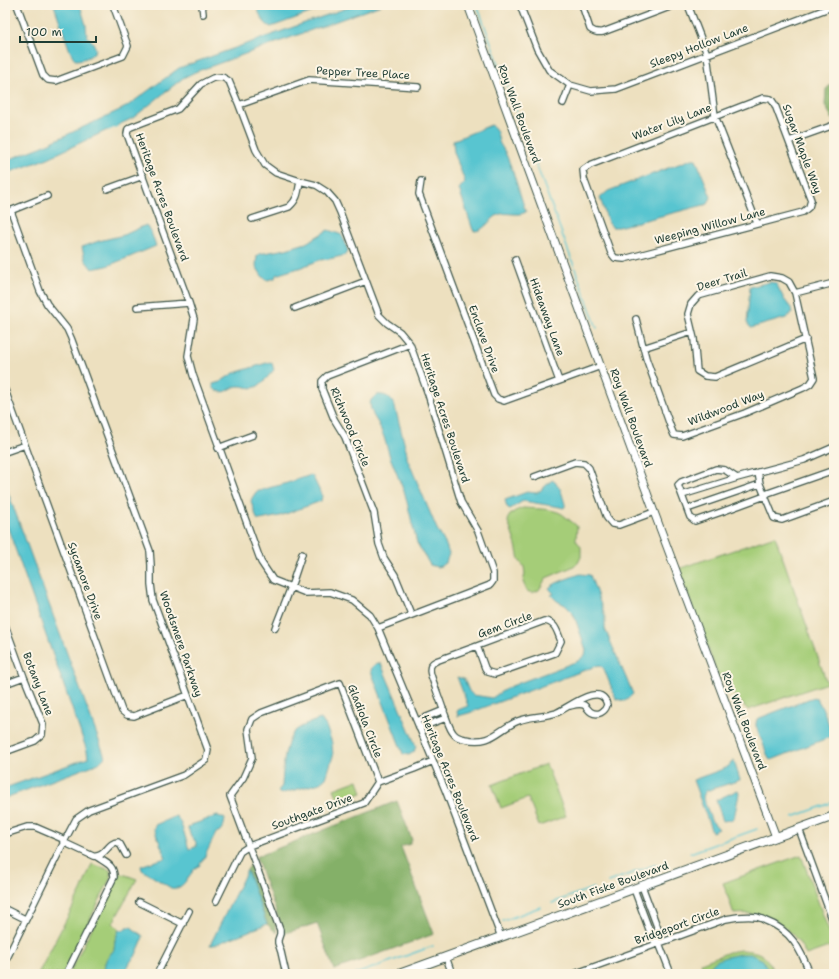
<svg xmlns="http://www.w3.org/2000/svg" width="839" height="979" viewBox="0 0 839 979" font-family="'Shantell Sans',sans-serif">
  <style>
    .green { fill: #a5cd78; stroke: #628556 }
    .forest { fill: #84b068; stroke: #52764e }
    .water { fill: #58c5d0; stroke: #3c8182 }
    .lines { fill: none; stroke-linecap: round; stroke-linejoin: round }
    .stream { stroke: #58c5d0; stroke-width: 1.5 }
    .minor-casing { stroke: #3e5549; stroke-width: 8 }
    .tertiary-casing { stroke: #3e5549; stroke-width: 9 }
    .secondary-casing { stroke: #3e5549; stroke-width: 10 }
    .minor { stroke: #fff; stroke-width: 5.5 }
    .tertiary { stroke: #fff; stroke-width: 7 }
    .secondary { stroke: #fff; stroke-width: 8 }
    .labels { text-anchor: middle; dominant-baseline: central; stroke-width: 4; stroke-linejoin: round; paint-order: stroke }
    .street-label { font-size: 11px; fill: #1f3d34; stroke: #fcf5e5 }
  </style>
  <rect width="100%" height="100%" fill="#fcf5e5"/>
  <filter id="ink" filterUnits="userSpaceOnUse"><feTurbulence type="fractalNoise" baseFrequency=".025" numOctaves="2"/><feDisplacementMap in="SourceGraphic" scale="8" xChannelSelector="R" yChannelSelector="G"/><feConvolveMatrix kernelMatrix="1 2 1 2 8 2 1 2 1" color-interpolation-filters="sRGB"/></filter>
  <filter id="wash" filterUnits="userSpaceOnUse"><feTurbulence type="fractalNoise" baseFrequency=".012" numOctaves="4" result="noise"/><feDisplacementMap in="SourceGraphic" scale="16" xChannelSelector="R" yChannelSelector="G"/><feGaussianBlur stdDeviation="0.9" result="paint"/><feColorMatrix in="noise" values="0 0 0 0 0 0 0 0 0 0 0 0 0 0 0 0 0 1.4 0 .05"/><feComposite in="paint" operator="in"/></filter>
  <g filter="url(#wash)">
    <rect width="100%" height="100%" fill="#ede0bf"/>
    <path class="green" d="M523 508C534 509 552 508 562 514 567 518 572 522 577 526L576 540 581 547V557L578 563 572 567 546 578 539 590 532 593 527 591 523 582 525 574 524 567 519 560 516 545 508 522 509 516 515 511Z
      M775 536 827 683 748 710 719 678 678 569Z
      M546 764 566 816 539 826 528 798 501 808 492 785Z
      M358 780 362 793 339 801 334 789Z
      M801 855 834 945 806 955C792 925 767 911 734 914L723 883Z
      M92 864 110 870 111 877 63 974H38L81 891Z
      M117 872 137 879 113 923 119 930 115 940 114 950 110 954 105 963 104 972 102 974H69L117 878Z
      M740 950C761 951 767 955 774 974H705L701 963 729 952Z"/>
    <path class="forest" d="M834 82V122L825 105 826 89Z
      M397 801 412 840 410 844 401 847 434 934 334 970 317 923 283 934V929L280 922 256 857Z
      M252 863 275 924 277 933 267 924 247 870Z"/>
    <path class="water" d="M54 5H80L86 25 87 37C92 39 94 45 96 49 93 57 83 60 75 60L70 51Z
      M256 5H332L271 27C263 24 259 13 256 5Z
      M355 5H381L195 72 183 78 133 118 48 158 5 174V161L43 146 126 107 179 68Z
      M491 125C499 130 497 137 500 144 502 147 504 150 505 152 514 172 519 192 526 212 517 217 506 211 498 215 490 219 484 231 475 231L473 230 459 189 465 182 454 152 453 142 454 140Z
      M692 159H696L711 197 708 204 618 227H612L608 222 600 198 608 191Z
      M146 225 151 232 156 246 132 256 107 266 92 269 85 260 82 247 99 241 124 235Z
      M328 230 342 235 348 251 346 255 329 259 320 260 299 268 282 273 276 275 275 278 268 280 264 278 262 276 256 266 257 256 259 254 286 249 306 243Z
      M770 282 776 283 784 299 791 308 792 313 786 318 751 328 747 323 750 287Z
      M270 362 272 363 274 370C269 375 264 382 258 386 252 390 245 386 239 386 231 386 227 395 218 391 214 390 213 387 213 384L220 382 234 373Z
      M376 395C387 394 390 397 395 407L407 454V458L437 529 446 545 449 554 446 562 441 566 437 567 430 565 417 543 405 494 390 457 384 437 378 423 373 415 371 409 370 404 371 400Z
      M311 475 313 477 322 496 321 501 280 516 260 520 257 519 251 501 252 498 256 492 272 487 281 485Z
      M552 480C561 485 562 495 565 504V507L563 508 560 507 523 501 510 509 507 507 505 500 527 492 536 493 540 491Z
      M5 484 105 757 99 763 5 798V788L88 758 87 751 5 520Z
      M580 574 590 575 605 616V629L633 694 625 701 616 699 604 669 600 665 596 666 469 713 458 716 457 712 458 710 468 706 464 695 457 677 464 679 469 691 473 695 492 698 507 688 519 683 578 661 585 655 586 650 584 644 575 618 572 612 565 605 557 601 551 595 554 594 549 588C555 582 572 577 580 574Z
      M377 663 381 664 416 746 414 752 409 755 403 754 371 671 372 667Z
      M811 698 817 699C823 708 832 727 830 737L774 759 771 760 769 759 756 726V723L757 719Z
      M321 719 326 726 332 743 333 756 326 778 320 783 280 794 278 791 282 786C283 770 284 746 293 733 298 727 313 721 321 719Z
      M732 761H734L740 780 706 791 703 796 711 820 719 829 712 832 693 780 726 768 730 765Z
      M738 790 739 794 734 818 730 820 723 821 716 800Z
      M176 816C182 821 186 841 189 849L196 847V842L191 836 188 828 191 825 217 816 222 817 225 819 224 825 220 831 216 833 204 858 199 866 196 867C194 870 192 872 190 875 185 882 181 890 171 888L142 870 141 866 152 862 166 858 154 829 155 825Z
      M247 870 267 924 214 945H210Z
      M127 927H131L143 936 142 941 135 957 131 961 127 968 126 974H102L104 972 105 963 107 958 114 950 115 940 119 930H123Z
      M740 954H750L763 960 770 974H712L710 967C717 957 729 957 740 954Z"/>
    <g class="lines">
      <path class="stream" d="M477 5 597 328
        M108 130 117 126
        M793 817 834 802
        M690 853 757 829
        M608 882 657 864
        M552 903 593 888
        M503 921 540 907
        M356 974 433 946"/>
    </g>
  </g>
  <g filter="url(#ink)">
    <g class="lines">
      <g class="minor-casing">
        <path id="minor" d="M17 5 43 75 48 80 56 81 123 56 128 46 113 5
          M202 5 203 14
          M520 5 537 49 549 70 570 85 591 91 616 89 834 6
          M582 5 590 29C594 32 598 33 603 32L675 5
          M688 5 707 54 715 116 757 223
          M222 77 229 81 239 105 256 150 265 165 276 173 300 181 316 185 327 192 335 201 340 212 379 315 387 323 400 332 410 344 428 394 461 502 478 531 493 573V581L490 585 378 628 370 615 352 600 330 592 306 593 273 580 261 562 193 375 188 356 194 319 189 303 127 134 128 129 131 127 178 109 201 84 213 78Z
          M763 98 771 99 775 105 811 200 809 207 803 212 624 259 615 258 611 253 584 179 583 170 590 165Z
          M563 103 570 85
          M239 105 309 80 418 87
          M789 141 834 125
          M421 181 419 194 494 395 498 399 504 401 601 366
          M107 189 143 176
          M5 213 47 196
          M252 219 289 207C298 199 298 193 300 181
          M515 259 559 381
          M795 293 834 283
          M137 307 189 303
          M295 308 366 281
          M636 319 646 358 671 428 674 435 682 436 745 413 803 388 810 384 814 378 795 293 789 282 782 278 770 276 698 296 691 304 688 314 694 339 697 371 705 376 715 377 806 339
          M410 344 327 376 322 381V389L334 419 345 437 374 513 379 544 384 558 395 575 411 614
          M643 348 692 332
          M5 390 122 711 127 715 134 716 188 695
          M218 448 253 435
          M5 452 25 445
          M834 470 768 493 765 496 774 518 782 520 834 501
          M758 472 760 484 765 496 724 511 695 521 690 517 678 485 681 482 716 469 725 470 737 478 804 460 834 447
          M534 477 575 462 584 463 589 468 607 518 612 524 619 525 654 512
          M682 495 737 478
          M687 509 760 484
          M544 621C556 622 557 632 561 641L555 653 495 674 488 672 485 668 477 646Z
          M5 625 24 677 43 724 42 735 35 741 5 752
          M275 628 291 587 302 554
          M378 628 446 792 501 937
          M477 646 436 661C430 664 429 668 431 675 435 687 440 700 444 712 447 719 449 729 454 734 457 738 461 738 465 739 492 745 497 730 518 721 530 716 544 717 556 713 568 708 602 680 607 705 605 712 598 716 591 712 588 710 587 707 584 705 579 703 574 705 570 706
          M5 684 24 677
          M417 721 444 710
          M419 728 446 718
          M799 829 834 924
          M5 834 27 827H35L65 840
          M63 842 93 856C106 858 107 842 118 842L120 844 126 855
          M642 886 661 937 659 943 671 974
          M634 889 653 940 659 943
          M216 901 240 852 249 846 364 803 378 782 414 769 433 761
          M139 902 183 924
          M5 909 25 919
          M446 957 452 974
          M5 962 65 840 76 819 89 810 184 775 206 760 208 750 153 600 151 584V565L150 551 71 338 67 329 47 304 40 291 11 211
          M66 974 114 877C114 865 106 863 97 857
          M157 974 189 911
          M286 974 281 952 278 943V940L280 934V930L230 796 243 778 252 758 248 729 252 719 261 713 340 683 378 782
          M574 974 726 919C736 917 747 916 757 917 760 918 763 919 766 921 791 930 801 950 810 974"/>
      </g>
      <g class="tertiary-casing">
        <path id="tertiary" d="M468 5 654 512 776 837"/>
      </g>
      <g class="secondary-casing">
        <path id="secondary" d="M399 974 834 816"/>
      </g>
      <use href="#minor" class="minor"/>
      <use href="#tertiary" class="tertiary"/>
      <use href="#secondary" class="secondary"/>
    </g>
  </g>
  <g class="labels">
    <g class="street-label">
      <text transform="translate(699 46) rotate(-21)">Sleepy Hollow Lane</text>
      <text transform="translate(363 73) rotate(3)">Pepper Tree Place</text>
      <text transform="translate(519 114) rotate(70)">Roy Wall Boulevard</text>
      <text transform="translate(672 122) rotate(-21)">Water Lily Lane</text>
      <text transform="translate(802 149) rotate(70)">Sugar Maple Way</text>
      <text transform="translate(162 197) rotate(70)">Heritage Acres Boulevard</text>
      <text transform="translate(710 226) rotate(-15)">Weeping Willow Lane</text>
      <text transform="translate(722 280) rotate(-17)">Deer Trail</text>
      <text transform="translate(547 317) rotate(70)">Hideaway Lane</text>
      <text transform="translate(484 339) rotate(70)">Enclave Drive</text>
      <text transform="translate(726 408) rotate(-21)">Wildwood Way</text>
      <text transform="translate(445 418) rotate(72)">Heritage Acres Boulevard</text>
      <text transform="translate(631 418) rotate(70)">Roy Wall Boulevard</text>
      <text transform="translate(350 427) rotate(67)">Richwood Circle</text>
      <text transform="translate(85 581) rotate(70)">Sycamore Drive</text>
      <text transform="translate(505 625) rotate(-20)">Gem Circle</text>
      <text transform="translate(181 644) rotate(71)">Woodsmere Parkway</text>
      <text transform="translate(38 684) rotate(69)">Botany Lane</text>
      <text transform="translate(365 721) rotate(69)">Gladiola Circle</text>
      <text transform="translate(744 721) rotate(69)">Roy Wall Boulevard</text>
      <text transform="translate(450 778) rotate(68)">Heritage Acres Boulevard</text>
      <text transform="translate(312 812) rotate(-20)">Southgate Drive</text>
      <text transform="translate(613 885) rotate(-20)">South Fiske Boulevard</text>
      <text transform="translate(677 926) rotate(-20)">Bridgeport Circle</text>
    </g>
  </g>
  <rect width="839" height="979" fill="none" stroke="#fcf5e5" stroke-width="20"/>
  <path d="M20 36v6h76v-6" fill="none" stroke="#1f3d34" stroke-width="2"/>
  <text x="26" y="36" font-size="12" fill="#1f3d34" stroke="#fcf5e5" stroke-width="3" paint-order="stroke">100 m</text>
</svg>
